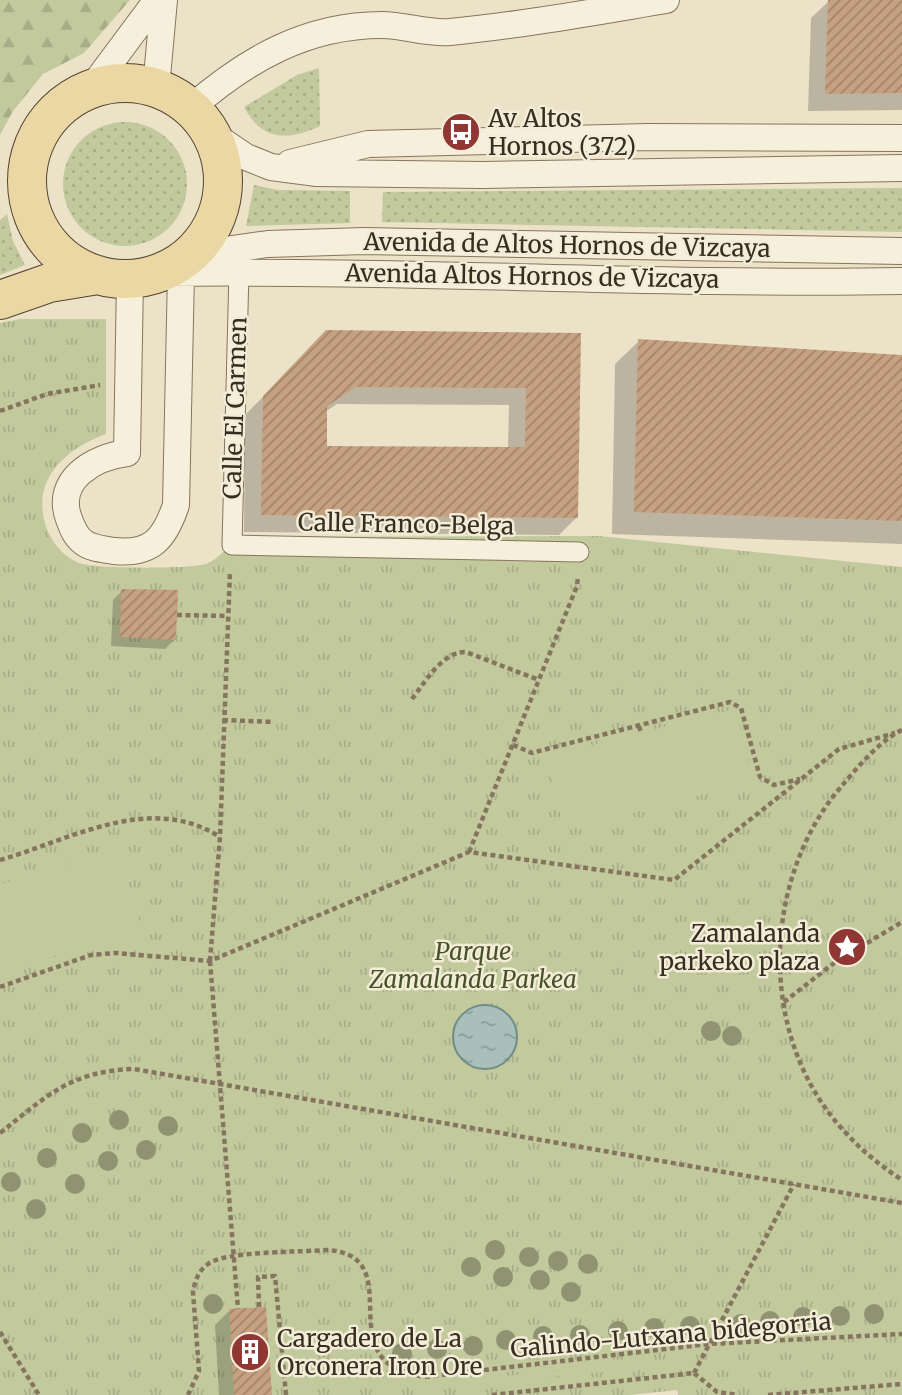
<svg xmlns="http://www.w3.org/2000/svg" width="902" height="1395" viewBox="0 0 902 1395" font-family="Merriweather,serif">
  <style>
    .grass { fill: url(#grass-dots) }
    .forest { fill: url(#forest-firs) }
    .park { fill: url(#park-tufts) }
    .garden { fill: #c2c99d }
    .water { fill: url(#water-ripples); stroke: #708d87; stroke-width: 2 }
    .shadow { fill: #0003; fill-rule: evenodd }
    .building { fill: url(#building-hatch); fill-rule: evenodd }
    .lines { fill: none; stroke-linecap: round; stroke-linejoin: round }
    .pedestrian-casing { stroke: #86755e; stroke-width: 21 }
    .minor-casing { stroke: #86755e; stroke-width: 28 }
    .primary-casing { stroke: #544332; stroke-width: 40 }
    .path { stroke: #86755e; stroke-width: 4.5; stroke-dasharray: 5 3.5; stroke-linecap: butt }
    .pedestrian { stroke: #f6efdb; stroke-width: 19 }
    .minor { stroke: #f6efdb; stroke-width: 26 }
    .primary { stroke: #ebd7a3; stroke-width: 38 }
    .path-bridge { stroke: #86755e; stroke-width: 4.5; stroke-dasharray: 5 3.5; stroke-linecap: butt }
    .tree { fill: #909371 }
    .labels { text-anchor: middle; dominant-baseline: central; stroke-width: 5; stroke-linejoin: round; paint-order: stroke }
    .poi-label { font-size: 24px; fill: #372d21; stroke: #f3ecd7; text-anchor: start }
    .street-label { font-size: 24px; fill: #372d21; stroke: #f3ecd7 }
    .park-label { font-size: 24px; font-style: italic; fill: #465229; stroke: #f3ecd7 }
  </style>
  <defs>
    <pattern id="grass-dots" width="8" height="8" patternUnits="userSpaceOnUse" patternTransform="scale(1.75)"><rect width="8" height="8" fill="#c2c99d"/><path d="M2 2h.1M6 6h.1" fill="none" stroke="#a7ad87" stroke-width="1.8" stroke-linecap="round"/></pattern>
    <pattern id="forest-firs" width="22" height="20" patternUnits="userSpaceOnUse" patternTransform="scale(1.75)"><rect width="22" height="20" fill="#c2c99d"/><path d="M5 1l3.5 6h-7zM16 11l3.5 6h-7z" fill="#a7ad87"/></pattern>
    <pattern id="park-tufts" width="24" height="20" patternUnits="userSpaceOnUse" patternTransform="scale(1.75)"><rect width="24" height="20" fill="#c2c99d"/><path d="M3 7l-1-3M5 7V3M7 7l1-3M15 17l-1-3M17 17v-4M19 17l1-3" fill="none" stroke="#a7ad87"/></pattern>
    <pattern id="water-ripples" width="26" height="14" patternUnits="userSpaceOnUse" patternTransform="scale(1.75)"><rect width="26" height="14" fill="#a9bfba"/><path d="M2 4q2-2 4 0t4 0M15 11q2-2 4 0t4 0" fill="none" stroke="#8a9c97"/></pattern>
    <pattern id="building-hatch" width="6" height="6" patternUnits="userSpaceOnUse" patternTransform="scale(1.75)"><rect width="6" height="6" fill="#c6a181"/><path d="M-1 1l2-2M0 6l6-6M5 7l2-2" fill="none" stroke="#a28469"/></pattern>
  </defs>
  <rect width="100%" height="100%" fill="#ebe2c8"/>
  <path class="grass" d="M319 68 320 126C288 141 262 141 244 107L297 75Z
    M63 184a62 62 0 1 1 124 0a62 62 0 1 1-124 0Z
    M254 185 278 190 350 191V223L246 226Z
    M902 188V232L382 222 383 192Z
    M7 214 13 241 25 265 0 275V220Z"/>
  <path class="forest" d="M0 0H130L84 53 43 74 13 111 0 135Z"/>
  <path class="park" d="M20 319H106V434C62 450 27 484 49 534 55 546 66 558 79 563 92 569 192 569 206 564 217 560 230 545 240 537L599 536 902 567V1395H678L677 1390 630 1395H0V323Z"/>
  <path class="garden" d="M735 709 754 781 565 831 545 757Z
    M116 850 146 941 93 942 0 975V884Z
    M689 1357V1363L412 1391 411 1386Z"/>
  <path class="water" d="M453 1037a32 32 0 1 1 64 0a32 32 0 1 1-64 0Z"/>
  <path class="shadow" d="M829 1H902V110L808 111 811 18Z
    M327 332 579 334 577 517 559 535 244 532 245 415ZM337 404 509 405 508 448H325V412Z
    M639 341 902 357V544L612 534 615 364Z
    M122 591 175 639 165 649 111 646 113 600Z
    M229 1311 271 1395H219L215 1325Z"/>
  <path class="building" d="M828 0H902V93L825 94Z
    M326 330 581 333 578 518 261 515 263 396ZM356 387 526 388 525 447 327 446V406Z
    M638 339 902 355V521L634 512Z
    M121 589 178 590 176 640 120 637Z
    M266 1307 272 1395H234L229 1309Z"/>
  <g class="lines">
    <g class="pedestrian-casing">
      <path id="pedestrian" d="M239 271 232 545 579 552"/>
    </g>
    <g class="minor-casing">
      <path id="minor" d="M156 88 164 0
        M90 90 157 0
        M191 108C246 60 306 25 382 25 404 25 428 34 450 32 523 25 594 12 666 0
        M212 134 246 157 271 167 317 173 483 175 902 168
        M290 163 368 144 647 137 902 138
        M190 255 268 244 364 241 902 251
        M162 273C409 270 655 285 902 281
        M130 280 127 453C94 457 54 480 69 519 72 527 75 536 83 542 92 549 103 549 114 551 152 555 165 538 176 505L181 273"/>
    </g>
    <g class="primary-casing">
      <path id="primary" d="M27 181a98 98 0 1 1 196 0a98 98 0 1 1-196 0Z
        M0 300 49 283 98 275"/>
    </g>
    <path class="path" d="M0 411 47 394 100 385
      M177 615 228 616
      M412 699C425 682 443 651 466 652L539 680
      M223 720 274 722
      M639 726 641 733
      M902 730C879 741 857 768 840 788 760 883 758 1040 845 1132 862 1151 881 1166 902 1180
      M513 745 532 753 539 751 730 702 741 708 760 777 774 785 800 779
      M469 852 577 586 578 576
      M0 860C70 840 150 792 220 837
      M210 961 220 837 230 571
      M0 987 91 955 115 953 210 961 469 852 674 880 839 749 895 733
      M784 1002 834 963 902 922
      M0 1133C47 1096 70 1071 134 1069L902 1203
      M259 1307 258 1277 275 1276 286 1395
      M0 1332 39 1395
      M694 1373 794 1184
      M694 1373 717 1392 738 1395
      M188 1395 199 1371 193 1292C195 1281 198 1271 208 1264 224 1251 303 1252 327 1250 394 1254 355 1322 381 1356 391 1370 408 1373 424 1377L709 1344 902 1334
      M492 1395 694 1373
      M768 1395 902 1384"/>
    <use href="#pedestrian" class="pedestrian"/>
    <use href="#minor" class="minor"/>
    <use href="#primary" class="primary"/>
    <path class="path-bridge" d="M210 961 238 1309"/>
  </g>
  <g class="tree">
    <circle cx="711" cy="1031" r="10"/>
    <circle cx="732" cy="1036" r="10"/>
    <circle cx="119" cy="1120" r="10"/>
    <circle cx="168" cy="1126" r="10"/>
    <circle cx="82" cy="1133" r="10"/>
    <circle cx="146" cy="1150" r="10"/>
    <circle cx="47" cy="1158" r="10"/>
    <circle cx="108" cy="1161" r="10"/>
    <circle cx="11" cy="1182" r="10"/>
    <circle cx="75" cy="1184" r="10"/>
    <circle cx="36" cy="1209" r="10"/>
    <circle cx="495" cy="1250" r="10"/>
    <circle cx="529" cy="1257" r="10"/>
    <circle cx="558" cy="1261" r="10"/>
    <circle cx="588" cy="1264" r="10"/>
    <circle cx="471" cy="1267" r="10"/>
    <circle cx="503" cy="1277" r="10"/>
    <circle cx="540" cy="1280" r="10"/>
    <circle cx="571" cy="1292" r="10"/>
    <circle cx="213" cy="1304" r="10"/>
    <circle cx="874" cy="1314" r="10"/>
    <circle cx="840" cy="1316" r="10"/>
    <circle cx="803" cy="1317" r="10"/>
    <circle cx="770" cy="1321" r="10"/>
    <circle cx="741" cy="1324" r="10"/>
    <circle cx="690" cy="1326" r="10"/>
    <circle cx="654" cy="1328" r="10"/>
    <circle cx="618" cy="1331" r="10"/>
    <circle cx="580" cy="1335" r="10"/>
    <circle cx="543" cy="1336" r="10"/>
    <circle cx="506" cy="1340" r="10"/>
    <circle cx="473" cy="1346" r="10"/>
    <circle cx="437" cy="1349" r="10"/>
    <circle cx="402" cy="1353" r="10"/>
  </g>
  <defs>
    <g id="bus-disc" transform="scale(2.0125)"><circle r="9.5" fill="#903633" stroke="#f3ecd7"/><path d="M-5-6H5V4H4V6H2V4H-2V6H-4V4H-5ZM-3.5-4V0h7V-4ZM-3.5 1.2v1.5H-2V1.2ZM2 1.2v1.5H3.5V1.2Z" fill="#fff"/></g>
    <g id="sight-disc" transform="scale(2.0125)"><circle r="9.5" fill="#903633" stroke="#f3ecd7"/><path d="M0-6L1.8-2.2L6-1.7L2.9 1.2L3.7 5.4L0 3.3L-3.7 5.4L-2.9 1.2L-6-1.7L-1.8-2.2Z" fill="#fff"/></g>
    <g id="building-disc" transform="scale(2.0125)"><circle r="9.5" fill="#903633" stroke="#f3ecd7"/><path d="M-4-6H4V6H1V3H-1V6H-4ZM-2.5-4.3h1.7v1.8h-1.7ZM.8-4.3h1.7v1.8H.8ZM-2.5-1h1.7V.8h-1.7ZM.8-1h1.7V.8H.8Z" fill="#fff"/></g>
  </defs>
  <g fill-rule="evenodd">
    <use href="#bus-disc" x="461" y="132"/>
    <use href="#sight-disc" x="847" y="947"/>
    <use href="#building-disc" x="250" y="1352"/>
  </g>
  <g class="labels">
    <g class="poi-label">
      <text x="488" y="118">Av Altos<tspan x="488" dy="28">Hornos (372)</tspan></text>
      <text x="820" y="933" text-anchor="end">Zamalanda<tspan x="820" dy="28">parkeko plaza</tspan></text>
      <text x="277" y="1338">Cargadero de La<tspan x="277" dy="28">Orconera Iron Ore</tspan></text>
    </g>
    <g class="street-label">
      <text transform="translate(567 245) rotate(1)">Avenida de Altos Hornos de Vizcaya</text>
      <text transform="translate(532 276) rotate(1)">Avenida Altos Hornos de Vizcaya</text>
      <text transform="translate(235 408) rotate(-88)">Calle El Carmen</text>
      <text transform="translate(406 524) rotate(1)">Calle Franco-Belga</text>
      <text transform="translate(671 1335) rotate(-5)">Galindo-Lutxana bidegorria</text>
    </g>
    <g class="park-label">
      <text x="473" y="951">Parque<tspan x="473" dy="28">Zamalanda Parkea</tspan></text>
    </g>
  </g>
</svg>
